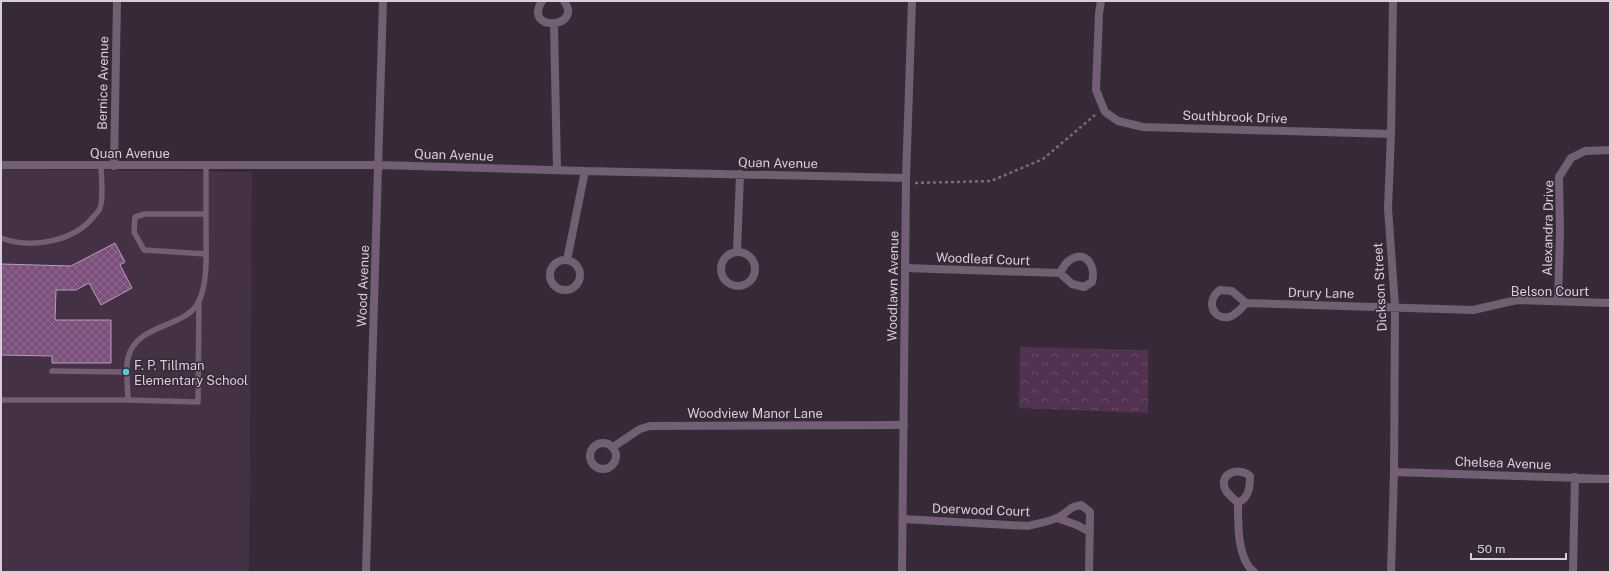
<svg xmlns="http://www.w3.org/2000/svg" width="1611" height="573" viewBox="0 0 1611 573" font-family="'Public Sans',sans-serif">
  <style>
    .built { fill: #443145 }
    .forest { fill: url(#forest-crowns) }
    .building { fill: url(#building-cross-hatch); stroke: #b3a1b3 }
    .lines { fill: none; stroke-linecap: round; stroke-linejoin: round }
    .path { stroke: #7a6d7a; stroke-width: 2.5; stroke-dasharray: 3 3; stroke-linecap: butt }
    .service { stroke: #735f73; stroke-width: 5.5 }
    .minor { stroke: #735f73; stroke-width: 8 }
    .tertiary { stroke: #735f73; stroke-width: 8 }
    .poi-dot { fill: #51ccd3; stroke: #382938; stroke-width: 1.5 }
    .labels { text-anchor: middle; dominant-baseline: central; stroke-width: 3; stroke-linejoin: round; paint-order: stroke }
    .street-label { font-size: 13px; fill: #d8ced7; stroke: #382938 }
    .poi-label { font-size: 13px; fill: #d8ced7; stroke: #382938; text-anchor: start }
  </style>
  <defs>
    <pattern id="forest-crowns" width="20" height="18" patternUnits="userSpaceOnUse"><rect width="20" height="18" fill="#513251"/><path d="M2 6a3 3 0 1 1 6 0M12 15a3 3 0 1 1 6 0" fill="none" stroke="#694e69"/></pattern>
    <pattern id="building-cross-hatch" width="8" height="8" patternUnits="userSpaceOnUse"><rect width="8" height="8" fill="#7c507c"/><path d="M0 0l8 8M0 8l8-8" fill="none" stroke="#8e688e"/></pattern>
  </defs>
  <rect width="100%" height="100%" fill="#382938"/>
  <path class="built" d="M1 169 252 172 249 572H1Z"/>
  <path class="forest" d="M1020 347 1148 350V413L1019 408Z"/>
  <path class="building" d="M115 243 125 262 120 265 132 288 101 305 89 283 76 290H56L55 320H111V363H52V356L1 355V264L71 266Z"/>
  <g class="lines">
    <path class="path" d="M915 183 991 181 1043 159 1095 115"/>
    <path class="service" d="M206 214H145L135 217 134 232 144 250 206 254
      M1 238C31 249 74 242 94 216 96 214 99 211 100 208 104 197 101 177 101 165
      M52 371 127 372
      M1 400H128C128 389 125 367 128 358 137 322 186 329 199 301 208 281 206 254 206 232 206 210 206 187 206 165
      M128 400 198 402 199 302"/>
    <path class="minor" d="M542 1C522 32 584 29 564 1
      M1101 1 1099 13 1096 90 1105 112 1118 121 1143 127 1391 134
      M554 24 557 170
      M1 165H378L585 171 906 178
      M114 166 117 1
      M737 251 740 174
      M721 269a17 17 0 1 1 34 0a17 17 0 1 1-34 0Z
      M550 275a15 15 0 1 1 30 0a15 15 0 1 1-30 0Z
      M567 260 585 171
      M905 268 1060 273C1062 269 1065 263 1070 260 1087 249 1096 267 1092 282L1084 287 1072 284 1060 273
      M1558 301 1560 232 1559 177 1571 158 1585 151 1610 150
      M1246 303 1232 291 1220 290C1205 301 1213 320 1229 317 1235 315 1242 308 1246 303L1473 310 1517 300 1610 303
      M590 456a13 13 0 1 1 26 0a13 13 0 1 1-26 0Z
      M613 447 640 429 650 426 904 425
      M1394 472 1610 479
      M1238 503C1249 497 1250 488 1250 476 1238 466 1217 474 1226 491 1229 495 1234 499 1238 503 1238 523 1237 559 1254 572
      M1057 518 1077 525 1090 532
      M903 519 1028 526C1039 523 1049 522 1059 517 1070 511 1068 507 1081 505L1090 512 1089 572
      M366 572 383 1
      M1391 572 1394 472 1395 306 1388 208 1391 134 1393 1
      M1573 572 1575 477"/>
    <path class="tertiary" d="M902 572 906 178 912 1"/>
  </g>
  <circle class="poi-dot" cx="126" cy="372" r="4"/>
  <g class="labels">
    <g class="street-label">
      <text transform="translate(103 83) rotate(-89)">Bernice Avenue</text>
      <text transform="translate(1235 117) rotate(2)">Southbrook Drive</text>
      <text x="130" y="153">Quan Avenue</text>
      <text transform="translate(454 155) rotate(2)">Quan Avenue</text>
      <text transform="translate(778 163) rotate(1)">Quan Avenue</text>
      <text transform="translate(1548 228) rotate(-89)">Alexandra Drive</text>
      <text transform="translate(983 259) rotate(2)">Woodleaf Court</text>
      <text transform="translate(363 286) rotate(-88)">Wood Avenue</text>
      <text transform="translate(893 286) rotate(-89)">Woodlawn Avenue</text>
      <text transform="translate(1380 287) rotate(-93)">Dickson Street</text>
      <text x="1550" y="291">Belson Court</text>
      <text transform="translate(1321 293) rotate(1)">Drury Lane</text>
      <text x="755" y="413">Woodview Manor Lane</text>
      <text transform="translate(1503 463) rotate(2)">Chelsea Avenue</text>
      <text transform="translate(981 510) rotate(2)">Doerwood Court</text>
    </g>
    <g class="poi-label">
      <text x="134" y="365">F. P. Tillman<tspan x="134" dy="15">Elementary School</tspan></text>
    </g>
  </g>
  <rect width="1611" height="573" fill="none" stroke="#d8ced7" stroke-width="4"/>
  <path d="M1471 553v6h95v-6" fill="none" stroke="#d8ced7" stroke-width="2"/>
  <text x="1477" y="553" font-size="12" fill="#d8ced7" stroke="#382938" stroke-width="3" paint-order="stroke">50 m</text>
</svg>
